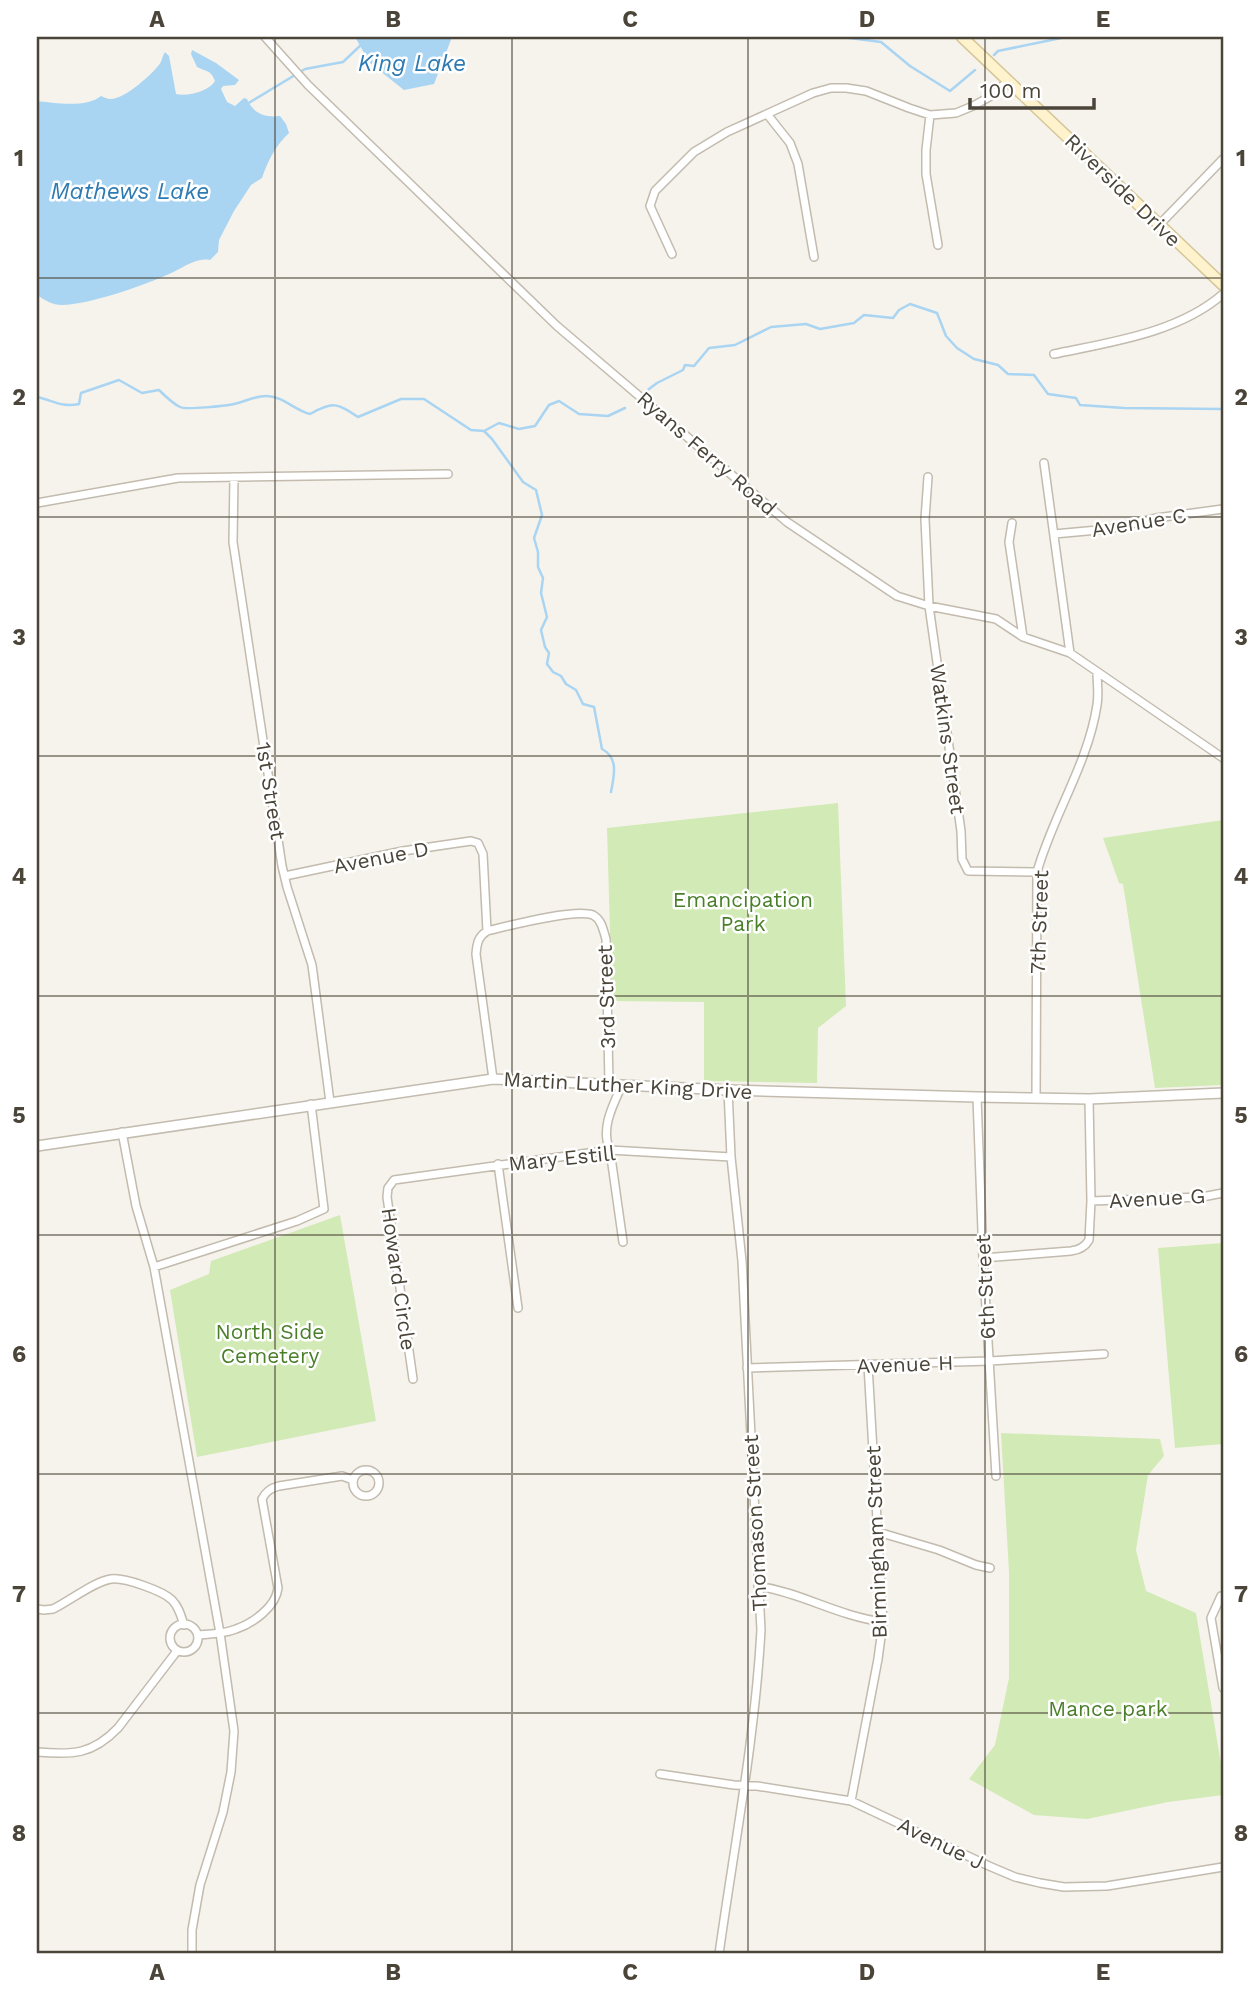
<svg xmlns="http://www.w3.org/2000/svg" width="1260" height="1991" viewBox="0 0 1260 1991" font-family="'Work Sans',sans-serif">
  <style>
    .green { fill: #d2eab5 }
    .water { fill: #a9d4f2 }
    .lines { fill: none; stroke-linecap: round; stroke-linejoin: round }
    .stream { stroke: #a9d4f2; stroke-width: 2.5 }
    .minor-casing { stroke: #c2bbae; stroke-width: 10 }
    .tertiary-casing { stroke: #c2bbae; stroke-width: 12 }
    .secondary-casing { stroke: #d6c79b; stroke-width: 13 }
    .minor { stroke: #fff; stroke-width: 7 }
    .tertiary { stroke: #fff; stroke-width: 9 }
    .secondary { stroke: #fff3cd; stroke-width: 10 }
    .grid { fill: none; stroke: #4b4439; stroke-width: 2; stroke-opacity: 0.55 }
    .labels { text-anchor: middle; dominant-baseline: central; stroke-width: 5; stroke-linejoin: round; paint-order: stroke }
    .street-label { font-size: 21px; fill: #4b4439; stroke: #fff }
    .park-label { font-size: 21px; fill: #4a7f2a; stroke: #fff }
    .water-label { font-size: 23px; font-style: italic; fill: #2e7ab2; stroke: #fff }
    .neatline { fill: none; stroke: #4b4439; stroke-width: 2.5 }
    .grid-label { font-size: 23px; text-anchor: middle; font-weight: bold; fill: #4b4439 }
  </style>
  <rect width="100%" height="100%" fill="#f6f3ec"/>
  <path class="green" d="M838 803 846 1006 818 1028 817 1083 704 1081V1002L612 1001 607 828Z
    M1223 820V1085L1155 1088 1123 884 1119 883 1103 838Z
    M340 1215 376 1421 197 1457 170 1290 209 1274 211 1261Z
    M1223 1243V1444L1175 1448 1158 1248Z
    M1001 1433 1160 1439 1164 1456 1148 1475 1136 1550 1146 1591 1196 1613 1223 1776V1795L1168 1802 1087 1819 1034 1815 969 1779 995 1745 1009 1678V1572Z"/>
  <path class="water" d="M355 37H452L434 84 404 90 370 63Z
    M192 50 216 63 239 80 235 85 223 86 221 89 227 102 235 106 244 98 247 99C253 113 264 118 280 116L286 124 289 133C276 145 267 162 262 178L251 185 234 211 219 240 218 252 210 260C195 257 182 269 169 274 145 285 88 305 62 305 53 305 44 300 37 295V101C54 103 87 108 101 96 104 97 107 99 111 99 125 99 154 73 161 62 162 59 163 55 165 52L169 56 176 94C188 97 209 91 215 81 211 70 207 72 197 67L191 54Z"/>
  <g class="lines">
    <path class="stream" d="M842 37 881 42 910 66 950 91 975 70
      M994 55 998 51 1066 37
      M247 104 305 69 343 62 362 44
      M645 392 657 383 683 370 685 365 694 366 709 348 735 345 771 327 806 324 820 329 854 323 864 315 893 318 899 310 910 304 937 313 946 336 957 348 974 359 998 365 1008 374 1034 375 1048 394 1076 398 1080 405 1124 408 1223 409
      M37 397C52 400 62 408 79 404L81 393 119 380 142 393 159 390C165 396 172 403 180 407 186 410 225 406 234 404 244 402 255 396 266 396 283 396 294 410 310 414 333 401 337 403 358 417L401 399H424L471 430 484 431 499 423 519 429 535 426 549 405 559 401 579 414 608 416 625 408
      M484 431 492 439 523 482 536 490 542 515 534 538 538 552V567L543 578 541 593 547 617 541 630 545 647 549 653 547 664 553 672 561 676 566 684 576 690 583 704 594 707 602 749C619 758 614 776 611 792"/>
    <g class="minor-casing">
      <path id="minor" d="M265 37 308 85 557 326 787 522 897 596 929 606 996 619 1023 637 1070 653 1223 758
        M767 114 790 143 798 164 814 257
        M930 115 926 150V174L938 245
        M1160 224 1223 159
        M672 254 650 206 655 191 694 152 727 132 813 93 831 88H846L866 91 909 108 930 115 956 113 973 106 991 96 1008 81
        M1054 354C1111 342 1178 333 1223 294
        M1044 463 1070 653
        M234 477 233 542 282 866 287 887 312 965 330 1102
        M928 477 925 519 929 606 961 831 962 859 968 871 1037 872
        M37 503 178 478 448 474
        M1012 523 1009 542 1023 637
        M1054 534 1109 529 1156 518 1223 509
        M285 876 403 851 471 841 478 843 483 854 487 931C478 937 477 943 476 954L493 1079
        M487 931C508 926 575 908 593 915 602 920 603 930 606 939L609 1084
        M622 1085C613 1105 600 1129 610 1150L623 1242
        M977 1097 983 1258 996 1476
        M1036 1098 1037 872C1053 815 1088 764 1097 705 1099 694 1097 683 1097 672
        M122 1132 136 1206 154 1267 220 1633 234 1731 231 1772 223 1812 200 1885 192 1930V1954
        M498 1164 518 1308
        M1091 1201 1202 1197 1223 1193
        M983 1258 1071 1251C1079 1250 1085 1247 1089 1240L1091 1201 1089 1099
        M154 1267 297 1221 324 1209 311 1104
        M747 1368 990 1361 1104 1354
        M413 1379 387 1197 388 1188 394 1180 610 1150 731 1157
        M353 1483a13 13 0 1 1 26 0a13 13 0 1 1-26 0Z
        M878 1532 939 1550 976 1565 990 1568
        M758 1586C802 1593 838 1616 883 1622
        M1223 1596H1221L1211 1618 1223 1688
        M37 1609 44 1610 53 1609C70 1601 93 1582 111 1579 124 1577 163 1591 172 1600 179 1607 181 1616 184 1625
        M170 1638a14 14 0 1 1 28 0a14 14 0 1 1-28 0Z
        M198 1635C210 1634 224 1634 236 1629 253 1623 276 1607 278 1588L262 1499C266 1491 271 1488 279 1486L342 1476 353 1480
        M37 1752C72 1755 92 1755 118 1728L177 1651
        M660 1774 734 1785 757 1786 851 1801 989 1866 1015 1877 1040 1883 1064 1887 1107 1886 1223 1867
        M851 1801 878 1659 883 1622 868 1365
        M719 1954C734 1847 755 1739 761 1630L742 1261 731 1157 728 1090"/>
    </g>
    <g class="tertiary-casing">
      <path id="tertiary" d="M37 1146 493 1079 728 1090 977 1097 1089 1099 1223 1093"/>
    </g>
    <g class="secondary-casing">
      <path id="secondary" d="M962 37 1223 285"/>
    </g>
    <use href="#minor" class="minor"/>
    <use href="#tertiary" class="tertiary"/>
    <use href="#secondary" class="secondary"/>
  </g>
  <path class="grid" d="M275 37V1954M512 37V1954M748 37V1954M985 37V1954M37 278H1223M37 517H1223M37 756H1223M37 996H1223M37 1235H1223M37 1474H1223M37 1713H1223"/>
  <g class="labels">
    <g class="street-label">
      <text transform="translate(1123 190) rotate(44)">Riverside Drive</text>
      <text transform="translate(707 453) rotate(41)">Ryans Ferry Road</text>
      <text transform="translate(1139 522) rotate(-9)">Avenue C</text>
      <text transform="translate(948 739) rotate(82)">Watkins Street</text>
      <text transform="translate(271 791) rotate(81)">1st Street</text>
      <text transform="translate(381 857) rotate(-11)">Avenue D</text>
      <text transform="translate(1039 922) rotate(-88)">7th Street</text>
      <text transform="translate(606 997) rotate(-92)">3rd Street</text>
      <text transform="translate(628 1085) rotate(3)">Martin Luther King Drive</text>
      <text transform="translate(562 1158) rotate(-6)">Mary Estill</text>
      <text transform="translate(1157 1198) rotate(-3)">Avenue G</text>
      <text transform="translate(399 1279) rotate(82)">Howard Circle</text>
      <text transform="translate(985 1287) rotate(-93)">6th Street</text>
      <text transform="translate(905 1364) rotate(-2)">Avenue H</text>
      <text transform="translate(755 1523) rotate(-93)">Thomason Street</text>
      <text transform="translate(876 1542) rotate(-92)">Birmingham Street</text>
      <text transform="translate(941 1843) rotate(26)">Avenue J</text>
    </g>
    <g class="park-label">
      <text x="743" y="899">Emancipation<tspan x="743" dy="24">Park</tspan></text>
      <text x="270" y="1331">North Side<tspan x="270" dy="24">Cemetery</tspan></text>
      <text x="1108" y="1708">Mance park</text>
    </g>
    <g class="water-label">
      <text x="412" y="63">King Lake</text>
      <text x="130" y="191">Mathews Lake</text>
    </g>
  </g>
  <rect width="1260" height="1991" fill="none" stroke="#ffffff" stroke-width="77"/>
  <path d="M970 98v10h124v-10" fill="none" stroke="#4b4439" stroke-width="3.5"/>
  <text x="980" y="98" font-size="21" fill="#4b4439" stroke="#ffffff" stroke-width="5" paint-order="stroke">100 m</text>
  <rect x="38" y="38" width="1184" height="1914" class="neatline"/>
  <g class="grid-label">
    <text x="157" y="27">A</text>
    <text x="393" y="27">B</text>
    <text x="630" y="27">C</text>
    <text x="867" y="27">D</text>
    <text x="1103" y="27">E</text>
    <text x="19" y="166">1</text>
    <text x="1241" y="166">1</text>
    <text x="19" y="405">2</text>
    <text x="1241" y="405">2</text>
    <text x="19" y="645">3</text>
    <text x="1241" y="645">3</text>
    <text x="19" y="884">4</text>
    <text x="1241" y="884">4</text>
    <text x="19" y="1123">5</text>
    <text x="1241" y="1123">5</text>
    <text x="19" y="1362">6</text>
    <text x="1241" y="1362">6</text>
    <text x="19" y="1602">7</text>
    <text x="1241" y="1602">7</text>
    <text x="19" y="1841">8</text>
    <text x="1241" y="1841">8</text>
    <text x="157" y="1980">A</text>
    <text x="393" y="1980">B</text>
    <text x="630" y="1980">C</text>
    <text x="867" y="1980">D</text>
    <text x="1103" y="1980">E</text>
  </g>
</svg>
